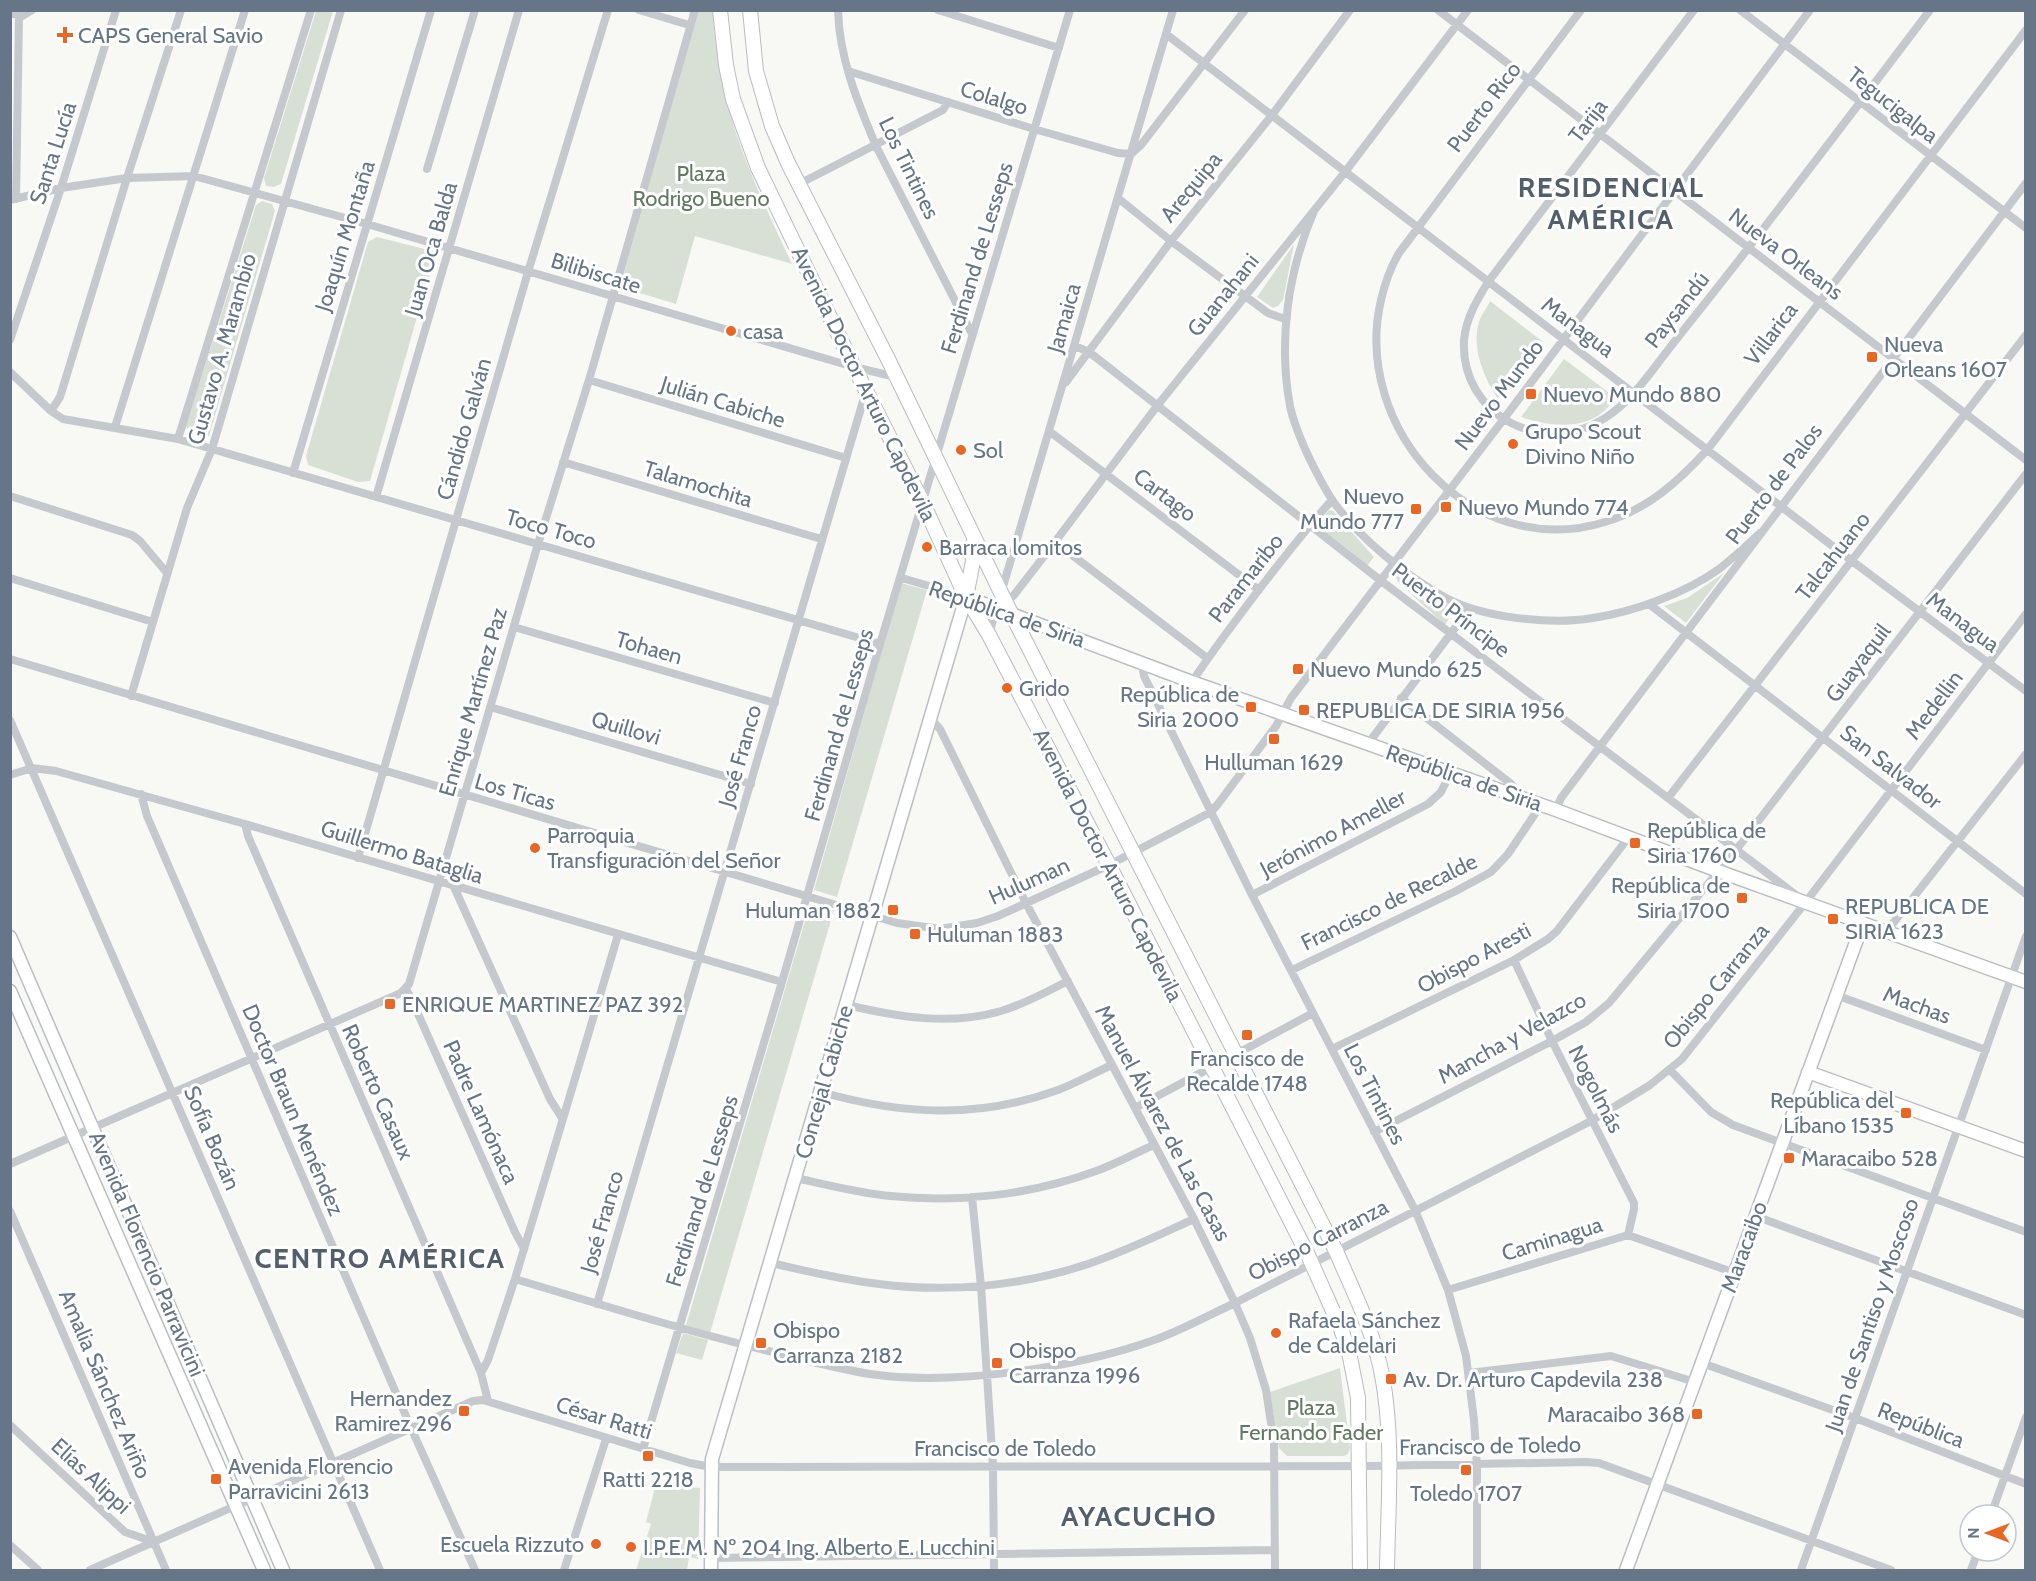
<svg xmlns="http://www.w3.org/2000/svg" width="2036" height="1581" viewBox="0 0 2036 1581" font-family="Cabin,sans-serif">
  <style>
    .green { fill: #d8e0d6 }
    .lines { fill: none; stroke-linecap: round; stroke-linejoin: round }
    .secondary-casing { stroke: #babec3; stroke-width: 15 }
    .primary-casing { stroke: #b8bcc0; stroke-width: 16 }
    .minor { stroke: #c5c8cc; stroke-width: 8 }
    .secondary { stroke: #fff; stroke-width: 12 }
    .primary { stroke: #fff; stroke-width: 14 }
    .poi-dot { fill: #e86725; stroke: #fff; stroke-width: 2 }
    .labels { text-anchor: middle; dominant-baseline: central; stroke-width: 6; stroke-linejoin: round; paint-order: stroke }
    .poi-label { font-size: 22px; fill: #667587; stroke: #fff; text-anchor: start }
    .street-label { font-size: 22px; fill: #667587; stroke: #fff }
    .park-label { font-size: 22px; fill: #637961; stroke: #fff }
    .district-label { font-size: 28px; font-weight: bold; letter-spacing: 1.5px; fill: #545f6c; stroke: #fff }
  </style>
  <rect width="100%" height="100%" fill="#f8f8f5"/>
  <path class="green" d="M316 11H333L281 184 274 187 266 186 264 178Z
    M698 11H713C713 24 715 38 717 52 727 128 760 196 792 264L695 236 676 304 620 287Z
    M262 201 272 204 275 211 209 436 203 439 191 436 186 426 256 205Z
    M377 237 432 251 434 258 370 481 358 482 308 465 306 456 368 242Z
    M1294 244 1283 300 1278 306 1273 308 1257 297Z
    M1490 301 1542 341 1498 399C1484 378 1471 348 1479 322 1481 315 1487 308 1490 301Z
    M1564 359 1616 398C1611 404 1605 411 1599 415 1577 430 1544 425 1521 417Z
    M1329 510 1333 511 1374 557 1367 566 1316 526Z
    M1724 573 1686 623 1664 606 1687 598Z
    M1395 575 1403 576 1455 608 1445 625 1398 582Z
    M901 583 927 590 837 897 814 890Z
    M810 904 834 910 710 1333 686 1325Z
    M683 1333 708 1340 702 1360 676 1353Z
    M1340 1368 1350 1448 1348 1454 1344 1456H1287L1279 1448 1270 1392Z
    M656 1484 700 1488 698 1559 689 1557 687 1570H636L651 1524 646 1522Z"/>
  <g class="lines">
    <g class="secondary-casing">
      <path id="secondary" d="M10 937 283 1570
        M10 991 264 1570
        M1808 1072 2026 1151
        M711 1570 712 1459 966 597 1192 682 1556 810 1718 871 2026 982
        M1626 1570 1863 923"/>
    </g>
    <g class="primary-casing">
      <path id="primary" d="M720 10 726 65 733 99 758 168 854 367 923 503 966 597 989 635 1109 865 1308 1255 1341 1329 1349 1352 1358 1398 1360 1570
        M750 10 756 71 772 126 788 163 888 359 1006 603 1336 1251C1353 1291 1374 1332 1382 1375 1394 1438 1388 1506 1387 1570
        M966 597 973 561 974 540"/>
    </g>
    <path class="minor" d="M639 10 689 25
      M838 10C839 58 858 103 876 146L972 334
      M938 10 1059 48
      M1438 10 2026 460
      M1581 10 1399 253C1390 268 1385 283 1381 300 1351 429 1473 563 1605 522 1648 509 1678 482 1708 449L2026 30
      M1694 10 1488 282C1477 300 1466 318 1464 340 1460 416 1544 458 1605 418 1627 404 1643 383 1658 363 1674 342 1690 322 1706 302 1782 206 1856 108 1930 10
      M1740 10 2026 228
      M10 13 22 16 32 10
      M1166 34 1852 561 2026 691
      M848 71 1034 129 1118 153 1131 154 1141 145 1245 10
      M427 169 475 10
      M799 184 943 110 948 102
      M1118 198 1171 241 1268 313 1285 319
      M16 199 19 16
      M10 200 61 188 127 178 194 176 367 224 854 367 896 377
      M1314 211C1288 272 1278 340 1290 406 1293 421 1299 435 1305 449 1313 466 1322 485 1333 501 1359 538 1406 576 1446 598 1484 618 1551 625 1593 618 1633 612 1686 593 1719 569 1733 558 1747 545 1760 533
      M10 340 61 188 116 10
      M1075 346 1089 352 1380 580 1796 895
      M10 372 51 411 63 419 178 439 880 644
      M589 380 846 458
      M1066 382 1171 241 1272 115 1350 10
      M51 411 60 397 127 178 181 10
      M115 427 245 10
      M1049 431 1259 590
      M178 439 311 10
      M563 462 821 539
      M293 473 431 10
      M10 496 132 535 140 541 167 573
      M376 497 519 10
      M1055 542 1207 658
      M10 578 153 622
      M902 578 966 597
      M1006 603 1014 595 1055 542 1157 406 1345 172 1468 10
      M1649 604 2026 894
      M514 627 775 703
      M989 634 1173 10
      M10 659 897 923 940 929 977 923 998 916 1109 865 1211 812 1218 804 1276 726 1291 698 1503 420 1810 10
      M1142 663 1144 676 1252 895 1415 1210 1448 1290 1466 1356 1474 1420 1477 1465V1570
      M1192 682C1210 654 1231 627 1251 600 1277 566 1303 532 1332 500
      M131 696 187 508 212 449 341 10
      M1401 698 1510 783 1524 798
      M490 707 751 784
      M931 719 940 729 1026 903 1194 1219 1235 1303 1250 1338 1266 1390 1274 1443 1275 1570
      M10 720 380 1570
      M1367 745 1470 608
      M10 775 32 768 56 771 245 824 782 982
      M141 794 147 816 412 1430 475 1570
      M1668 798 2026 335
      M1556 810 1561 798 2026 183
      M245 824 248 836 481 1373
      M358 858 528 272 608 10
      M454 887 550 1099 562 1118
      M1252 895 1428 804 1441 792 1450 774
      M1887 931 2026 754
      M1514 960 1552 1041 1634 1203V1209L1628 1235
      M1292 970 1456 891 1491 872 1508 854 1541 805
      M406 989 411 998 515 1232 524 1249
      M1836 995 1986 1050
      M847 1005C898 1017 949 1026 1001 1011 1025 1004 1046 992 1068 981
      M1332 1049 1514 960 1548 939 1557 931 1628 838
      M1670 1070 1711 1112 1733 1125 2026 1232
      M821 1092C902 1115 978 1119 1058 1090 1076 1083 1094 1073 1112 1065
      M1135 1108 1313 1013
      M1374 1132 1552 1041 1586 1022 1609 1003 1736 850 2026 474
      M10 1164 401 993 409 984 538 544 589 380 695 10
      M796 1178C827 1185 858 1193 890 1196 959 1203 1031 1195 1096 1171 1116 1164 1135 1153 1154 1145
      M972 1197 981 1286 993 1466 994 1570
      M10 1211 166 1570
      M1755 1216 2026 1315
      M771 1263C807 1271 843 1280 879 1284 948 1293 1022 1286 1088 1264 1124 1252 1159 1235 1194 1219
      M515 1279C602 1305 689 1332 777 1353 808 1361 839 1369 870 1374 954 1386 1077 1368 1157 1339 1184 1329 1209 1315 1235 1303L1591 1121 1650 1085 1682 1059 1805 903 2026 614
      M1448 1290 1628 1235 1735 1273
      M597 1304 866 391
      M1702 1363 1855 1418 2026 1484
      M1469 1373 1611 1356 1695 1382
      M488 1401 481 1373 488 1360 515 1279 618 935
      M10 1425 125 1532 154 1542
      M643 1449 782 982 880 644 1070 10
      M1991 1515 2026 1417
      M10 1545 38 1570
      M711 1558 1275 1550
      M90 1570 473 1401 483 1400 690 1463 711 1467 1371 1466 1586 1462 1599 1463 1891 1570
      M564 1570 606 1439
      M1801 1570 2026 936
      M1971 1570 1978 1551"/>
    <use href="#secondary" class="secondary"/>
    <use href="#primary" class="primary"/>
  </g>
  <g class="poi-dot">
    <path d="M62 26h6v6h6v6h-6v6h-6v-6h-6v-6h6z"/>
    <circle cx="731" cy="331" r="6"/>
    <rect x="1866" y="351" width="12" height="12" rx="3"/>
    <rect x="1525" y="388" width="12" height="12" rx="3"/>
    <circle cx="1513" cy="444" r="6"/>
    <circle cx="961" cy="450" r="6"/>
    <rect x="1440" y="501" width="12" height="12" rx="3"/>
    <rect x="1410" y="503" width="12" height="12" rx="3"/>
    <circle cx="927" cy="547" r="6"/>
    <rect x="1292" y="663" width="12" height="12" rx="3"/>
    <circle cx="1007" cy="688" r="6"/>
    <rect x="1245" y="701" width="12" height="12" rx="3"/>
    <rect x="1298" y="704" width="12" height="12" rx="3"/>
    <rect x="1268" y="733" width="12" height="12" rx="3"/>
    <rect x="1629" y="837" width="12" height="12" rx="3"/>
    <circle cx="535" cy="848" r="6"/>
    <rect x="1736" y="892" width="12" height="12" rx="3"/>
    <rect x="887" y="904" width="12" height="12" rx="3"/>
    <rect x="1827" y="913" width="12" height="12" rx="3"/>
    <rect x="909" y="928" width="12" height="12" rx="3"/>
    <rect x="384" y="998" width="12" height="12" rx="3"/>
    <rect x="1241" y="1029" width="12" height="12" rx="3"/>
    <rect x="1900" y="1107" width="12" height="12" rx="3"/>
    <rect x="1783" y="1152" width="12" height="12" rx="3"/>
    <circle cx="1276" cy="1333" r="6"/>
    <rect x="755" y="1337" width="12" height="12" rx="3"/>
    <rect x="991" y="1357" width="12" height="12" rx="3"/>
    <rect x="1385" y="1373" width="12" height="12" rx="3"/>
    <rect x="458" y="1405" width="12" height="12" rx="3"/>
    <rect x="1691" y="1408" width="12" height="12" rx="3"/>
    <rect x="642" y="1450" width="12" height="12" rx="3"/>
    <rect x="1460" y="1464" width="12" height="12" rx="3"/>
    <rect x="210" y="1473" width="12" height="12" rx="3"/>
    <circle cx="596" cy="1544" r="6"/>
    <circle cx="631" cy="1547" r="6"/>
  </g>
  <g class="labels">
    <g class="poi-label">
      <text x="78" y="35">CAPS General Savio</text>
      <text x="743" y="331">casa</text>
      <text x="1884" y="344">Nueva<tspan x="1884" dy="25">Orleans 1607</tspan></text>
      <text x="1543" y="394">Nuevo Mundo 880</text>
      <text x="1525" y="431">Grupo Scout<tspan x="1525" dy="25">Divino Niño</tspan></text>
      <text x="973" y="450">Sol</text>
      <text x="1404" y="496" text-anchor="end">Nuevo<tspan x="1404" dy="25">Mundo 777</tspan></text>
      <text x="1458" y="507">Nuevo Mundo 774</text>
      <text x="939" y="547">Barraca lomitos</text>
      <text x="1310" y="669">Nuevo Mundo 625</text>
      <text x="1019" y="688">Grido</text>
      <text x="1239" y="694" text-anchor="end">República de<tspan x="1239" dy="25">Siria 2000</tspan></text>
      <text x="1316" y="710">REPUBLICA DE SIRIA 1956</text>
      <text x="1274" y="762" text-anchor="middle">Hulluman 1629</text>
      <text x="1647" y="830">República de<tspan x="1647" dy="25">Siria 1760</tspan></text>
      <text x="547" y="835">Parroquia<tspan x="547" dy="25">Transfiguración del Señor</tspan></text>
      <text x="1730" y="885" text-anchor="end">República de<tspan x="1730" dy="25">Siria 1700</tspan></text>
      <text x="1845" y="906">REPUBLICA DE<tspan x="1845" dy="25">SIRIA 1623</tspan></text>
      <text x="881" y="910" text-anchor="end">Huluman 1882</text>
      <text x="927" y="934">Huluman 1883</text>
      <text x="402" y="1004">ENRIQUE MARTINEZ PAZ 392</text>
      <text x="1247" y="1058" text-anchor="middle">Francisco de<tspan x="1247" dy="25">Recalde 1748</tspan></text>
      <text x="1894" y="1100" text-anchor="end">República del<tspan x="1894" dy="25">Líbano 1535</tspan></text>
      <text x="1801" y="1158">Maracaibo 528</text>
      <text x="1288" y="1320">Rafaela Sánchez<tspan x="1288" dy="25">de Caldelari</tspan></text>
      <text x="773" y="1330">Obispo<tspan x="773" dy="25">Carranza 2182</tspan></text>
      <text x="1009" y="1350">Obispo<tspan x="1009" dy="25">Carranza 1996</tspan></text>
      <text x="1403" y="1379">Av. Dr. Arturo Capdevila 238</text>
      <text x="452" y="1398" text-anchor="end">Hernandez<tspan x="452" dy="25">Ramirez 296</tspan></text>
      <text x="1685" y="1414" text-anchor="end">Maracaibo 368</text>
      <text x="228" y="1466">Avenida Florencio<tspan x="228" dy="25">Parravicini 2613</tspan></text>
      <text x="648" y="1479" text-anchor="middle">Ratti 2218</text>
      <text x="1466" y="1493" text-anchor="middle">Toledo 1707</text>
      <text x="584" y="1544" text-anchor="end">Escuela Rizzuto</text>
      <text x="643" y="1547">I.P.E.M. Nº 204 Ing. Alberto E. Lucchini</text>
    </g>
    <g class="street-label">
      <text transform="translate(994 98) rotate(17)">Colalgo</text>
      <text transform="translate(1893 105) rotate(38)">Tegucigalpa</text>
      <text transform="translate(1484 107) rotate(-53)">Puerto Rico</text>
      <text transform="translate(1588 121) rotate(-53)">Tarija</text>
      <text transform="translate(53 153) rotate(-72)">Santa Lucía</text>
      <text transform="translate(909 168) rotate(64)">Los Tintines</text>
      <text transform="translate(1191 187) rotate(-51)">Arequipa</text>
      <text transform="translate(345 236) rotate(-73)">Joaquín Montaña</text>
      <text transform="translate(431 249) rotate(-74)">Juan Oca Balda</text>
      <text transform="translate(1786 254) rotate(37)">Nueva Orleans</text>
      <text transform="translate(977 258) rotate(-73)">Ferdinand de Lesseps</text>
      <text transform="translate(596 273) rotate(17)">Bilibiscate</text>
      <text transform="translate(1223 295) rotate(-51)">Guanahani</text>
      <text transform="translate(1677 310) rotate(-52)">Paysandú</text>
      <text transform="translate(1064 318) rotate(-74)">Jamaica</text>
      <text transform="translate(1578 327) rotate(37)">Managua</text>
      <text transform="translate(1771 334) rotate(-53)">Villarica</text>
      <text transform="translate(222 349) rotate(-74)">Gustavo A. Marambio</text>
      <text transform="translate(864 384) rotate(64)">Avenida Doctor Arturo Capdevila</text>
      <text transform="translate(1499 395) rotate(-53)">Nuevo Mundo</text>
      <text transform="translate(723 402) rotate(17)">Julián Cabiche</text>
      <text transform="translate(464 429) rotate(-74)">Cándido Galván</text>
      <text transform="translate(698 484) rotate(17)">Talamochita</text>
      <text transform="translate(1774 484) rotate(-53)">Puerto de Palos</text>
      <text transform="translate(1165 495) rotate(37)">Cartago</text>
      <text transform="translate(551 529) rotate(16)">Toco Toco</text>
      <text transform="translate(1833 556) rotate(-52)">Talcahuano</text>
      <text transform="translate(1246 578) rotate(-52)">Paramaribo</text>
      <text transform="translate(1451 610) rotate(37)">Puerto Príncipe</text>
      <text transform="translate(1007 614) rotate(19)">República de Siria</text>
      <text transform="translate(1963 622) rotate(37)">Managua</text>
      <text transform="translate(649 648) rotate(16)">Tohaen</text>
      <text transform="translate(1858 663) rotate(-53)">Guayaquil</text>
      <text transform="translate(473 702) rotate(-74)">Enrique Martínez Paz</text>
      <text transform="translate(1934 705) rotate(-53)">Medellin</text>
      <text transform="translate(839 725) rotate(-74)">Ferdinand de Lesseps</text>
      <text transform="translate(626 728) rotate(16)">Quillovi</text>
      <text transform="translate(740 756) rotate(-74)">José Franco</text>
      <text transform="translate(1891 767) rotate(38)">San Salvador</text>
      <text transform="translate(1464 778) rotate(19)">República de Siria</text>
      <text transform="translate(515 792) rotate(16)">Los Ticas</text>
      <text transform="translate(1333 833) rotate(-28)">Jerónimo Ameller</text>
      <text transform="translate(402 852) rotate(17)">Guillermo Bataglia</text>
      <text transform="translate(1108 865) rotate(63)">Avenida Doctor Arturo Capdevila</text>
      <text transform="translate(1029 881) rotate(-24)">Huluman</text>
      <text transform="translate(1389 902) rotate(-26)">Francisco de Recalde</text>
      <text transform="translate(1474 958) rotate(-28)">Obispo Aresti</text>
      <text transform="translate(1716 986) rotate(-51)">Obispo Carranza</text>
      <text transform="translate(1917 1005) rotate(20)">Machas</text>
      <text transform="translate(1512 1038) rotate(-29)">Mancha y Velazco</text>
      <text transform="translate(824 1082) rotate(-74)">Concejal Cabiche</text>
      <text transform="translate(1596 1089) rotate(63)">Nogolmás</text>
      <text transform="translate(378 1092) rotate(66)">Roberto Casaux</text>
      <text transform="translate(1375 1094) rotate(63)">Los Tintines</text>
      <text transform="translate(293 1110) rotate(67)">Doctor Braun Menéndez</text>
      <text transform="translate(481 1112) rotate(66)">Padre Lamónaca</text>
      <text transform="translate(1163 1123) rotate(62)">Manuel Álvarez de Las Casas</text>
      <text transform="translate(212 1138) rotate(67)">Sofía Bozán</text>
      <text transform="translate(702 1191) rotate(-73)">Ferdinand de Lesseps</text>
      <text transform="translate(602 1222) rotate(-74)">José Franco</text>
      <text transform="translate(1552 1239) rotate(-17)">Caminagua</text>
      <text transform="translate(1318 1240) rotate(-27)">Obispo Carranza</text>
      <text transform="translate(1744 1247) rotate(-70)">Maracaibo</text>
      <text transform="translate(147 1254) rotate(67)">Avenida Florencio Parravicini</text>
      <text transform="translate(1872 1315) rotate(-71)">Juan de Santiso y Moscoso</text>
      <text transform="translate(105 1384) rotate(67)">Amalia Sánchez Ariño</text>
      <text transform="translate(604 1418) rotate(17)">César Ratti</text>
      <text transform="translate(1921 1425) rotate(21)">República</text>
      <text transform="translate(1490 1446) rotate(-1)">Francisco de Toledo</text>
      <text x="1005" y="1448">Francisco de Toledo</text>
      <text transform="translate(91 1476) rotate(43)">Elías Alippi</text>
    </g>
    <g class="park-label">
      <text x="701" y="173">Plaza<tspan x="701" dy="25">Rodrigo Bueno</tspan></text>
      <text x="1311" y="1407">Plaza<tspan x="1311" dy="25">Fernando Fader</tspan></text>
    </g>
    <g class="district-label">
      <text x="1611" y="187">RESIDENCIAL<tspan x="1611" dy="32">AMÉRICA</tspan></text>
      <text x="380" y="1258">CENTRO AMÉRICA</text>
      <text x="1139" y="1516">AYACUCHO</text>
    </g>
  </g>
  <rect width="2036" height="1581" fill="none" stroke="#667587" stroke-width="24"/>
  <g transform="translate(1988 1533) rotate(270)"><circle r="28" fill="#ffffff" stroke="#c2c8cf" stroke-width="1.5"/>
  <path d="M0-4.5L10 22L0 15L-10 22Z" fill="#e86725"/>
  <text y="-9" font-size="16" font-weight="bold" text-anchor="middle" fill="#667587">N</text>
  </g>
</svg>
